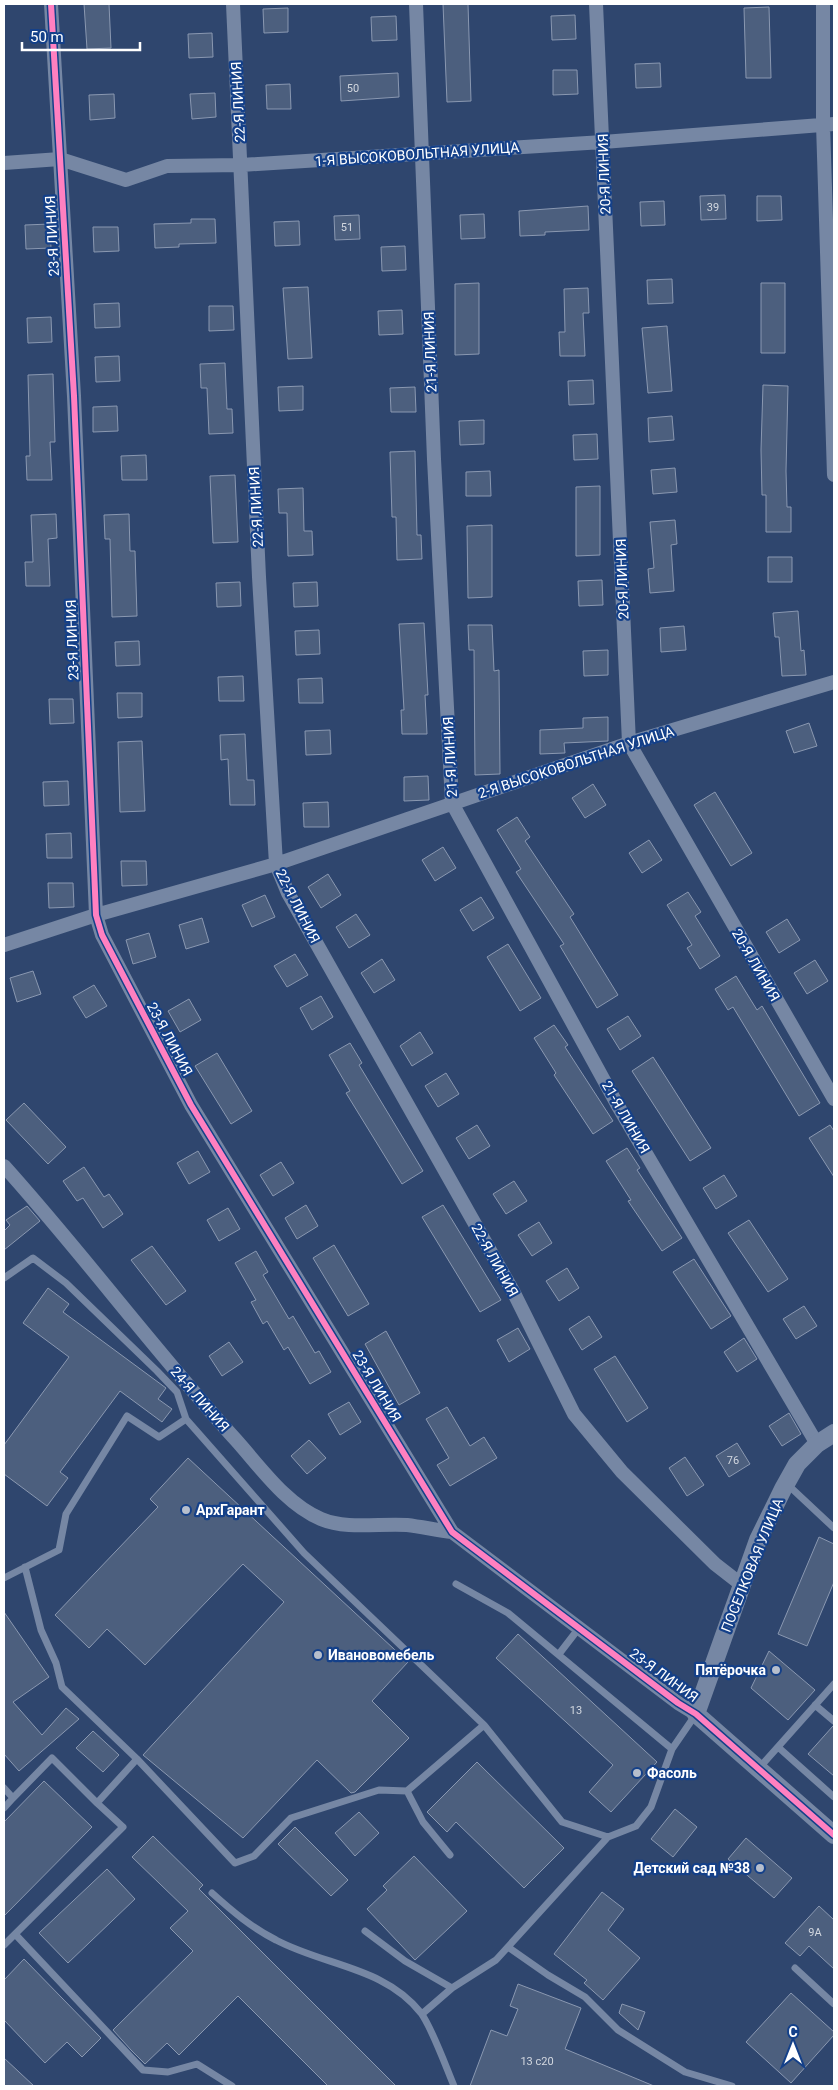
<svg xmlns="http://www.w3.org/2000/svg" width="838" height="2090" viewBox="0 0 838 2090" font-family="Roboto,sans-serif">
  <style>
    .building { fill: #4c5f7e; stroke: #8a98b1 }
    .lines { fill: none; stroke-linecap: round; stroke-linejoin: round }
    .service { stroke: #7687a4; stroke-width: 7 }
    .minor { stroke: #7687a4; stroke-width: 14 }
    .tertiary { stroke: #7687a4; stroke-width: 18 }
    .cycleway-casing { stroke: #144089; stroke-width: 9 }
    .cycleway { stroke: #ff80c0; stroke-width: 6 }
    .poi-dot { fill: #b6becc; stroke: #144089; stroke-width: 2 }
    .labels { text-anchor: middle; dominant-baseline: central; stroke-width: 4.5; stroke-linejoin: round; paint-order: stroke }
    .number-label { font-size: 11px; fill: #d2d7df }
    .street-label { font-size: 14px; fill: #fff; stroke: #144089 }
    .poi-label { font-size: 14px; font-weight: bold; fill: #fff; stroke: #144089; text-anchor: start }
  </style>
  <rect width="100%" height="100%" fill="#2f466e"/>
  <path class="building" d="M84 4H109L111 48 87 49Z
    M443 4H468L471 101 447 102Z
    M769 7 771 78H746L744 8Z
    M288 8V32L264 33 263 9Z
    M575 15 576 39 552 40 551 16Z
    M396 16 397 40 372 41 371 17Z
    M212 33 213 57 189 58 188 34Z
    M660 63 661 87 636 88 635 64Z
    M553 70H577L578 94 553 95Z
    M398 73 399 97 341 101 340 76Z
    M290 84 291 109H267L266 85Z
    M215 93 216 117 192 119 190 94Z
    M114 94 115 118 90 120 89 95Z
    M725 195 726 219 701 220 700 196Z
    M757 196H781L782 220 757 221Z
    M664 201 665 225 641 226 640 202Z
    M588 206 589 230 545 232V235L520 236 519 211Z
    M484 214 485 238 461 239 460 215Z
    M359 215 360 239 335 240 334 216Z
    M191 219H215L216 243 179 244V247L155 248 154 224 191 223Z
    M299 221 300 245 275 246 274 222Z
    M50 224 51 248 26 249 25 225Z
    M93 227H118L119 251 94 252Z
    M405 246 406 270 382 271 381 247Z
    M672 279 673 303 648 304 647 280Z
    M479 283V354L455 355V284Z
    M761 283H785V353H761Z
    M308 287 312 358 288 359 283 288Z
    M588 288 589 313H583L585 356H560L559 332H565L564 289Z
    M119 303 120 327 95 328 94 304Z
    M209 306H233L234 330 209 331Z
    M402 310 403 334 379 335 378 311Z
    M51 317 52 342 28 343 27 318Z
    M667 326 672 391 648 393 642 328Z
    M119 356 120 381 96 382 95 357Z
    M225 363 227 409H232L233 433 209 434 207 388H201L200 364Z
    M53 374 55 442H50L52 480H27L26 456H30L28 375Z
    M593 380 594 404 569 405 568 381Z
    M763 385 788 386 786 471 787 507H791V532H766V495H762L761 450Z
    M303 386V410L279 411 278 387Z
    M415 387 416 412H391L390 388Z
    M117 406 118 431 93 432V407Z
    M672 416 674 440 649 442 648 418Z
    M484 420V444L460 445 459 421Z
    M597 434 598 459 574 460 573 435Z
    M415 451 417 535H421L422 559 397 560 396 517H392L390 452Z
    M146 455 147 480H122L121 456Z
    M675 468 677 492 653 494 651 470Z
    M490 471 491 496H466V472Z
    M235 475 238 542 213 543 210 476Z
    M600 486V555L576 556V487Z
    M303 488 304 531H312L313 555 288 556 287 513H279L278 489Z
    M56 514 57 538 48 539 50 586H26L25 562H33L31 515Z
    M129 514 130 551H135L137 616 112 617 110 539H105L104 515Z
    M675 520 677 544 671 545 674 591 650 593 648 569 654 568 650 522Z
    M492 525V597L468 598 467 526Z
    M768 557H792V582H768Z
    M602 580 603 605 579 606 578 581Z
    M240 582 241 606 217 607 216 583Z
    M317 582 318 606 294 607 293 583Z
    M798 611 801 651 804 650 806 675 782 676 779 637H775L773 613Z
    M424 623 428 695H425L427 734H402L401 710H404L399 624Z
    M468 625H492L494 671 499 670 500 774 475 775 474 650H469Z
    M684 626 686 650 661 652 660 628Z
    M319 630 320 654 296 655 295 631Z
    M139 641 140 665 116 666 115 642Z
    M608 650V675L584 676 583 651Z
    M243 676 244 701H219L218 677Z
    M322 678 323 703H299L298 679Z
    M117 693H142V717L118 718Z
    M49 699H73L74 723 50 724Z
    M608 717V741L564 743 565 753 540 754V730L583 728V718Z
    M809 723 817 746 794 753 786 731Z
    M330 730 331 754 306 755 305 731Z
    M245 734 247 780H254L255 805H230L228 759 221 760 220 735Z
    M142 741 145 811 120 812 118 742Z
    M428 776 429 800 404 801V777Z
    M68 781 69 805 44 806 43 782Z
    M593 784 606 805 585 818 572 798Z
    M715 792 752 853 731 866 694 805Z
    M328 802 329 827H304L303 803Z
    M517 817 530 837 525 841 574 914 570 917 618 995 597 1008 560 946 564 944 516 872 521 869 497 830Z
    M71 833 72 858H47L46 834Z
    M649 840 662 860 642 873 629 853Z
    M443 847 456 868 435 881 422 860Z
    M121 861H146L147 885 122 886Z
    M328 874 341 895 321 908 308 887Z
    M48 883H73L74 907 49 908Z
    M688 892 701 912 695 916 720 956 700 969 687 948 692 945 667 905Z
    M265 895 275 917 252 927 242 905Z
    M481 897 494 918 473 931 460 910Z
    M356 914 370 935 349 948 336 927Z
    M202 918 209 942 186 949 179 925Z
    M787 919 800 940 779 953 766 932Z
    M149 933 156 957 133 964 126 940Z
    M508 944 541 998 520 1011 487 957Z
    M295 954 308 975 287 987 274 966Z
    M382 959 395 980 374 993 361 973Z
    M815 960 828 981 807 994 794 973Z
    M33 971 41 994 17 1002 10 978Z
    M736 976 757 1010 762 1006 820 1103 799 1116 733 1007 728 1010 715 989Z
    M94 985 107 1006 86 1018 73 997Z
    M321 996 333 1017 312 1030 300 1008Z
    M189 999 201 1020 180 1032 168 1011Z
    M628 1016 641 1036 620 1050 607 1029Z
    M554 1025 568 1045 565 1047 613 1121 593 1134 554 1075 556 1073 534 1038Z
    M420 1032 433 1053 412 1066 400 1046Z
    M350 1043 362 1063 359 1065 423 1171 402 1184 346 1093 350 1091 329 1055Z
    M217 1053 252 1111 231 1124 195 1066Z
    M653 1057 711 1148 690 1161 632 1071Z
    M446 1073 459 1094 438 1107 425 1086Z
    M24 1103 66 1147 48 1164 6 1120Z
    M477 1125 490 1146 469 1159 456 1138Z
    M830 1125 834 1131V1177L809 1138Z
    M627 1148 640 1168 637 1170 682 1238 662 1251 628 1201 631 1200 606 1161Z
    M198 1151 210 1172 189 1184 177 1163Z
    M281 1162 294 1183 273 1196 260 1175Z
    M84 1167 104 1197 109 1194 123 1214 103 1228 83 1198 77 1201 63 1181Z
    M724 1175 737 1196 716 1209 703 1188Z
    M514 1181 527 1201 506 1214 493 1194Z
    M306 1205 318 1226 297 1239 285 1218Z
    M443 1205 501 1300 480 1312 422 1217Z
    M27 1206 40 1221 4 1250V1231L10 1225 6 1220Z
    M228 1208 240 1229 219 1241 207 1220Z
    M749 1220 788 1279 768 1292 728 1233Z
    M539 1222 552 1243 532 1256 518 1235Z
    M334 1245 369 1304 348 1316 313 1258Z
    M152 1246 186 1291 166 1305 131 1260Z
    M256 1251 268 1272 263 1275 289 1319 293 1316 315 1353 319 1351 331 1372 310 1384 288 1347 284 1350 267 1321 263 1324 251 1302 256 1300 235 1263Z
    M694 1259 731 1316 711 1329 673 1272Z
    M567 1268 579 1288 559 1301 546 1281Z
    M48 1288 69 1304 63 1312 166 1388 158 1399 172 1409 162 1422 120 1391 60 1472 68 1478 47 1506 4 1474V1445L69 1357 23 1323Z
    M804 1306 817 1326 796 1339 783 1319Z
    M589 1316 602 1337 582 1350 569 1329Z
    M518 1328 530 1349 509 1362 497 1340Z
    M386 1331 420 1393 399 1405 365 1344Z
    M744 1338 757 1359 737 1372 724 1352Z
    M229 1342 243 1362 222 1376 209 1356Z
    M615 1356 648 1408 627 1422 594 1369Z
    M349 1402 361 1422 340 1435 328 1414Z
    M447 1407 470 1446 484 1437 497 1458 450 1486 437 1465 449 1458 426 1419Z
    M789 1413 801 1434 782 1446 769 1426Z
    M309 1440 326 1458 307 1474 291 1456Z
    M737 1443 750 1464 729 1477 716 1456Z
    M685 1457 704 1485 687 1496 669 1468Z
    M188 1458 408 1662 372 1701 409 1738 355 1792 351 1793 317 1760 243 1838 143 1755 284 1602 243 1564 145 1665 107 1629 89 1648 55 1615 158 1507 150 1499Z
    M819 1537 834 1544V1582L807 1646 778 1634Z
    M4 1612 49 1677 13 1702 42 1735 66 1708 79 1719 19 1771 4 1754Z
    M518 1634 657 1762 611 1812 589 1792 613 1765 496 1658Z
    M769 1651 815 1690 788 1720 751 1688Z
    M833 1726H834V1776L808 1754Z
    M93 1731 119 1755 103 1772 76 1748Z
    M477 1762 564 1848 524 1888 456 1822 447 1832 427 1812Z
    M44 1781 92 1827 4 1916V1822Z
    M675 1809 697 1827 673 1857 651 1839Z
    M359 1812 379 1833 355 1856 335 1833Z
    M295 1827 348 1880 331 1896 278 1844Z
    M153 1836 203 1885 199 1889 396 2086H328L238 1996 179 2055 167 2043 145 2064 131 2050 113 2030 193 1951 170 1928 188 1911 132 1857Z
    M746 1838 792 1878 774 1898 728 1859Z
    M414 1856 467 1911 415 1960 367 1909 387 1890 383 1886Z
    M107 1869 135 1899 68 1963 39 1933Z
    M602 1892 624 1909 608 1930 640 1958 603 2000 584 1983 587 1980 554 1954Z
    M819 1906 834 1920V1969L809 1946 800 1956 785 1943Z
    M24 1959 101 2038 82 2057 67 2042 45 2063 4 2020V1980Z
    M518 1984 581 2008 565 2049 654 2086H470L491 2030 507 2036 518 2009 510 2006Z
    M791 1993 834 2032V2035L791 2083 746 2042Z
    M622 2004 645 2012 638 2030 619 2013Z
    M4 2058 34 2086H4Z"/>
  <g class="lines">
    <path class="service" d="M4 1278 33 1258 66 1283 157 1371 177 1392 186 1419 304 1553 484 1725 407 1791 379 1790 291 1818 254 1856 235 1863 137 1759
      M787 1484 834 1528
      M4 1578 59 1550 66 1514 127 1416 159 1437 186 1419
      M456 1584 508 1613 672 1749
      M559 1654 579 1628
      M815 1705 834 1721
      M484 1725 562 1822 608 1837 636 1826 651 1807 672 1749 696 1714
      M778 1747 834 1797
      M759 1768 834 1684
      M4 1788 13 1798 4 1808
      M407 1791 423 1822 450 1855
      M13 1798 52 1758 97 1803 137 1759 62 1687 56 1663 41 1630 25 1567
      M212 1893C232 1911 252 1928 276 1940 325 1966 385 1967 421 2013 432 2028 446 2067 454 2086
      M365 1931 405 1961 452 1988 496 1960 608 1837
      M15 1934 143 2070 168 2072 197 2064 232 2086
      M4 1945 123 1827 97 1803
      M508 1947 548 1975 585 1997 618 2030 685 2072 732 2086
      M795 1968 834 2004
      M422 2014 452 1988"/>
    <path class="minor" d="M51 4 74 396 96 915 102 935 191 1105 452 1532 678 1703 696 1714
      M233 4 259 577 276 864 288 893 514 1293 574 1414 622 1472 715 1564 742 1585
      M416 4 434 459 452 803 618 1106 817 1444
      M596 4 629 743 834 1099
      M823 4V124L834 475
      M4 163 60 159 126 180 167 166 241 165 603 142 834 124
      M4 945 96 915 276 864 629 743 834 682
      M4 1166C84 1255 155 1351 236 1440 261 1468 286 1504 321 1519 347 1530 380 1523 407 1525 422 1527 437 1530 452 1532"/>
    <path class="tertiary" d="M834 1433 817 1444 797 1464 783 1489 758 1540 696 1714 834 1835"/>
    <g class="cycleway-casing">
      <path id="cycleway" d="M51 4 74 396 96 915 102 935 191 1105 452 1532 678 1703 696 1714 834 1835"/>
    </g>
    <use href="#cycleway" class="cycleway"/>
  </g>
  <g class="poi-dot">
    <circle cx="186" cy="1510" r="5"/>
    <circle cx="318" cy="1655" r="5"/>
    <circle cx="776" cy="1670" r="5"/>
    <circle cx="637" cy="1773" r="5"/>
    <circle cx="760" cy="1868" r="5"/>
  </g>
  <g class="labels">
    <g class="number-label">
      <text x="353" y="88">50</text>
      <text x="713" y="207">39</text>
      <text x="347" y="227">51</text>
      <text x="733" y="1460">76</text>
      <text x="576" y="1710">13</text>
      <text x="815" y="1932">9А</text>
      <text x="537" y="2061">13 с20</text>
    </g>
    <g class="street-label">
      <text transform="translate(238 102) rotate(-93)">22-Я ЛИНИЯ</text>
      <text transform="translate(417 154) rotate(-4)">1-Я ВЫСОКОВОЛЬТНАЯ УЛИЦА</text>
      <text transform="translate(604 174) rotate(-92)">20-Я ЛИНИЯ</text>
      <text transform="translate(52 236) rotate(-93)">23-Я ЛИНИЯ</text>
      <text transform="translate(430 352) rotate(-92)">21-Я ЛИНИЯ</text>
      <text transform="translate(256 507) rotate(-93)">22-Я ЛИНИЯ</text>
      <text transform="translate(622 579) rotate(-92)">20-Я ЛИНИЯ</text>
      <text transform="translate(72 640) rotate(-92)">23-Я ЛИНИЯ</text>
      <text transform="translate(450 757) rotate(-93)">21-Я ЛИНИЯ</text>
      <text transform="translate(576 762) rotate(-18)">2-Я ВЫСОКОВОЛЬТНАЯ УЛИЦА</text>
      <text transform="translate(298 906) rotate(63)">22-Я ЛИНИЯ</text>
      <text transform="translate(756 965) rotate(60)">20-Я ЛИНИЯ</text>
      <text transform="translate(170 1039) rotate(62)">23-Я ЛИНИЯ</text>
      <text transform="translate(626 1117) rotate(60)">21-Я ЛИНИЯ</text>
      <text transform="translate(495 1260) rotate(61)">22-Я ЛИНИЯ</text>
      <text transform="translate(377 1386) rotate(59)">23-Я ЛИНИЯ</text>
      <text transform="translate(200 1399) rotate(49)">24-Я ЛИНИЯ</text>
      <text transform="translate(752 1565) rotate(-68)">ПОСЕЛКОВАЯ УЛИЦА</text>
      <text transform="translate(664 1675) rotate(36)">23-Я ЛИНИЯ</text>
    </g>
    <g class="poi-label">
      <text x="196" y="1510">АрхГарант</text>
      <text x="328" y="1655">Ивановомебель</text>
      <text x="766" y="1670" text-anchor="end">Пятёрочка</text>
      <text x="647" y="1773">Фасоль</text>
      <text x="750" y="1868" text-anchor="end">Детский сад №38</text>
    </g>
  </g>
  <rect width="838" height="2090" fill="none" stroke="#ffffff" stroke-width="10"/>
  <g transform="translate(793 2045)" stroke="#144089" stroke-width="4" paint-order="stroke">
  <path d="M0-4L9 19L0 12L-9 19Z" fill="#ffffff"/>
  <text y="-8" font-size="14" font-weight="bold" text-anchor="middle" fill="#ffffff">С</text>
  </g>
  <path d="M22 42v8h118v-8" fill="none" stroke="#ffffff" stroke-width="2.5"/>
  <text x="30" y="42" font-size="15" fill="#ffffff" stroke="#144089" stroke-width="4" paint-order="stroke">50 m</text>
</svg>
